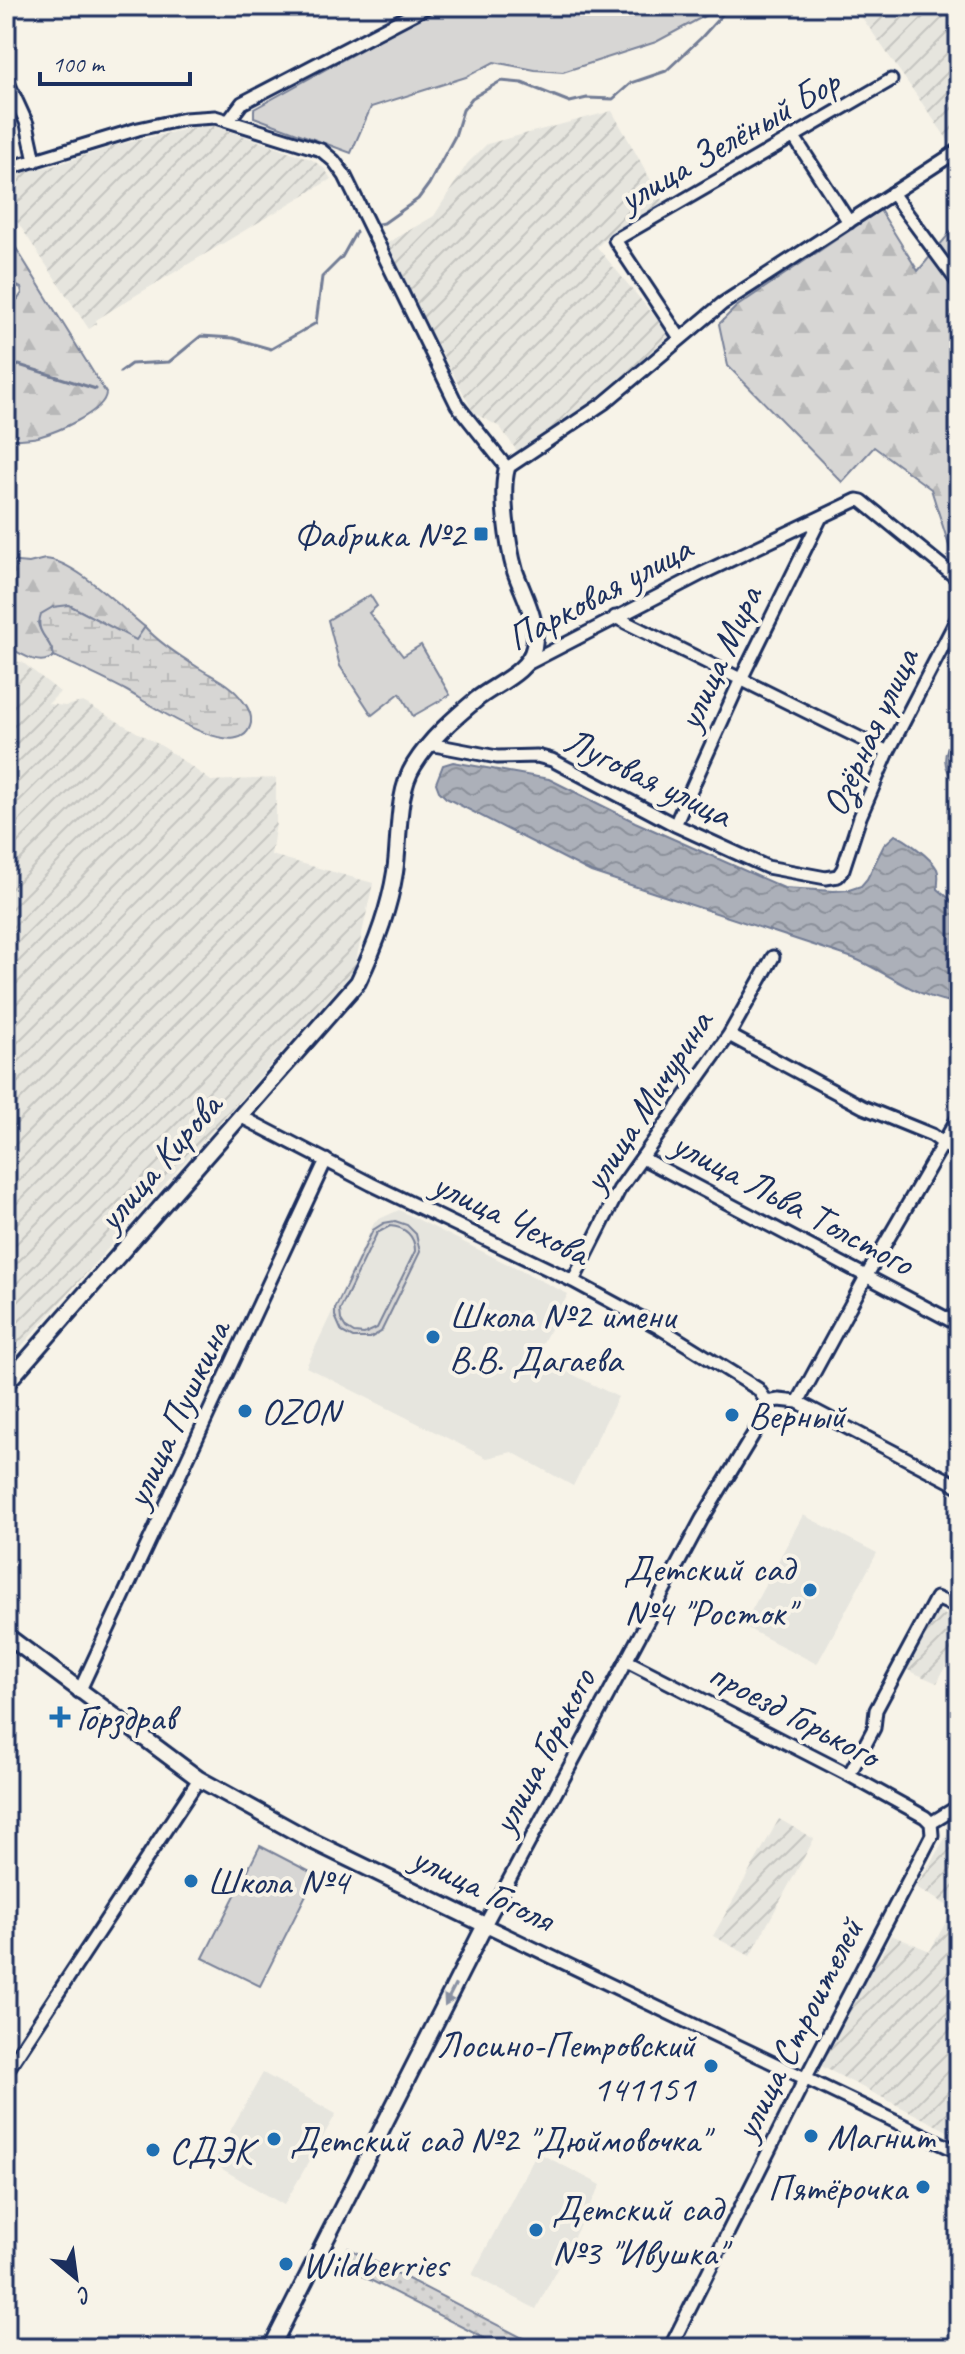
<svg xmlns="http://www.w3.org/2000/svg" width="965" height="2354" viewBox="0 0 965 2354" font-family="Caveat,sans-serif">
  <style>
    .built { fill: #e6e5de }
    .industrial { fill: url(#industrial-furrows) }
    .forest { fill: url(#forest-firs); stroke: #798299; stroke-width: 2 }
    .wetland { fill: url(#wetland-marsh); stroke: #798299; stroke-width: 2 }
    .park { fill: url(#park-dots); stroke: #798299; stroke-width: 2 }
    .garden { fill: #d7d6d4; stroke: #798299; stroke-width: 2; fill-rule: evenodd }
    .water { fill: url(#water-waves); stroke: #727c95; stroke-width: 2 }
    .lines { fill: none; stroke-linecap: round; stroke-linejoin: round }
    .stream { stroke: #727c95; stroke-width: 3 }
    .minor-casing { stroke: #1b2f5e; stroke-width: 17 }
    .tertiary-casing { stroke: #1b2f5e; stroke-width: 20 }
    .minor { stroke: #f7f3e8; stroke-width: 11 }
    .tertiary { stroke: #f7f3e8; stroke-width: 14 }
    .oneway { fill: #8991a3 }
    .poi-dot { fill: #1f6fb2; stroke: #f7f3e8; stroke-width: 3 }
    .labels { text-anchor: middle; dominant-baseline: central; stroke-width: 8; stroke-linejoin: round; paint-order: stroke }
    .street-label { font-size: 38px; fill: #1b2f5e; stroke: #f7f3e8 }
    .poi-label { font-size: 38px; fill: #1b2f5e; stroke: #f7f3e8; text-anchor: start }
  </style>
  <defs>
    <pattern id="industrial-furrows" width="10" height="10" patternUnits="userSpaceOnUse" patternTransform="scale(2)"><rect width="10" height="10" fill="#e6e5de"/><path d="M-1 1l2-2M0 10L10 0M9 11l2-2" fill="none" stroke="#c5c5c1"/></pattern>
    <pattern id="forest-firs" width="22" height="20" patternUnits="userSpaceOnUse" patternTransform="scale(2)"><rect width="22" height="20" fill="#d7d6d4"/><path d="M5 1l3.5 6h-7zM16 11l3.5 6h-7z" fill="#b8b8b8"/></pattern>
    <pattern id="wetland-marsh" width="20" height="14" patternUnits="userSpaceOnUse" patternTransform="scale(2)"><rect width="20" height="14" fill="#d7d6d4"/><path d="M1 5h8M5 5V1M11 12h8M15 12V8" fill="none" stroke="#b8b8b8"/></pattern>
    <pattern id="park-dots" width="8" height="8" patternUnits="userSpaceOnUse" patternTransform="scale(2)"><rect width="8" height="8" fill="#d7d6d4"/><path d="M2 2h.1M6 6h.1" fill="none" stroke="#b8b8b8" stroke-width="1.8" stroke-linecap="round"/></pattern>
    <pattern id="water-waves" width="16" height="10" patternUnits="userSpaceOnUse" patternTransform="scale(2)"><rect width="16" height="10" fill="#acb0b9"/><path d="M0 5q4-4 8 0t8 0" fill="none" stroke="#8b909a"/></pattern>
  </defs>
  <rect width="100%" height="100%" fill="#f7f3e8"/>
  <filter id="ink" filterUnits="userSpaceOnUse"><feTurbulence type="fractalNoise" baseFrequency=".0125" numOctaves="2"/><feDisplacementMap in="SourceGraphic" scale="16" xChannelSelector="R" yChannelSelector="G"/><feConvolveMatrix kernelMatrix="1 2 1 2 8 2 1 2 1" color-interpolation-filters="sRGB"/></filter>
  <g filter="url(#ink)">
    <path class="built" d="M399 1210 568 1294 536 1356 618 1397 573 1486 512 1452 487 1458 306 1367 375 1221Z
      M803 1515 877 1553 817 1664 743 1626Z
      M263 2073 336 2114 284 2205 212 2163Z
      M537 2152 601 2185 536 2309 472 2275Z"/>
    <path class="industrial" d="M854 6H959V137L950 143Z
      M612 111 665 205 605 239 597 247 670 335 597 401 517 451 500 427 474 413 384 245 434 216 467 164 487 144Z
      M208 124 311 159 325 169 331 179 128 300 96 320 97 323 89 329 6 205V174L53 166 117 145Z
      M6 661 22 662 60 692 48 704 65 706 83 702 165 748 211 781 276 778V823L271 855 373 883 354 970 6 1364Z
      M928 1605 959 1623V1640L937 1683 894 1664Z
      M959 1815V2137L821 2066 873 1963 880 1958 891 1935 930 1951 953 1909 916 1887Z
      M779 1819 814 1839 750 1956 713 1936Z"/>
    <path class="forest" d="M880 210 918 271 959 222V558L952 555 931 489 874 447 842 482 728 366 719 324 736 307Z
      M6 232 106 393C105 412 56 432 38 437 28 439 17 439 6 440V305L18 299 22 293 21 288 6 280Z
      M45 559C74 560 121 608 145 627L136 641 69 605 38 623C41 637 52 643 54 656 39 668 22 654 6 646V561L29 563Z"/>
    <path class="wetland" d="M69 605 136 640 145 627C159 643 181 657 199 668 215 678 232 685 243 701 248 707 252 715 251 723 241 769 144 700 127 691 103 678 78 667 54 656 51 638 34 634 41 614L53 607Z"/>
    <path class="park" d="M348 2248 542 2348H503L339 2264Z"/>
    <path class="garden" d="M440 6H723L656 42 563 72 535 70 494 62 466 77 371 107 351 153 254 117V109Z
      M370 595 377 606 369 613 403 656 421 645 450 695 413 716 400 693 372 715 340 666 328 620Z
      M395 1221 407 1225 416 1234 420 1252 381 1332 370 1338H353L342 1332 335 1316V1309L373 1230 384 1223ZM390 1226C405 1227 415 1236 415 1251L377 1328 364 1334 354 1333 346 1328 341 1320 340 1310 377 1233Z
      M260 1846 316 1875 260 1986 203 1958Z"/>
    <path class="water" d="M959 722V786C935 761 947 750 959 722Z
      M453 762 549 779 635 822 784 888 834 891 849 890 861 886 867 879 884 845 895 835C905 838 932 859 937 869 940 875 937 883 938 889L959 907V1003C917 999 889 973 853 958L591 872 446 798 439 791 436 783 443 765Z"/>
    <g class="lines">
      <path class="stream" d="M372 225 384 223 418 199 429 184 455 136 463 110 472 98 501 81 522 83 570 102 587 98 613 99 631 83 666 71 701 38 729 7 738 6
        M6 372 19 365 96 389
        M120 372 131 364 169 362 201 336 233 338 271 349 316 323 322 277 342 257 356 232"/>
      <g class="minor-casing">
        <path id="minor" d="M6 78 27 124 35 161
          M230 119 242 103 428 6
          M794 137 849 222
          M6 169 138 129 184 119 215 117 321 150 334 161 345 176 457 405 507 468 604 403 722 304 959 150
          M892 193 959 284
          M680 338 615 240 891 80
          M615 617 888 752
          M525 665 701 574 857 500 862 501 959 580
          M429 744 497 757 537 756 552 760 675 825 767 867 826 878 838 876 843 869 860 817 888 752 959 615
          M675 825 741 679 820 519
          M729 1035 863 1107 932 1135 959 1155
          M242 1117 371 1184 573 1281 660 1328 758 1389 767 1402
          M642 1158 959 1325
          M573 1281 619 1190 729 1035 773 957
          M767 1402 765 1415 702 1519 485 1925 959 2152
          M767 1402 779 1400 798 1402 959 1486
          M798 1402 867 1275 959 1116
          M627 1661 849 1775 925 1817 931 1823
          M79 1692 326 1160
          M849 1775 874 1728 876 1710 936 1598 959 1608
          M931 1823 959 1806
          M6 2072 199 1779
          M670 2348 806 2077 932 1835 931 1823"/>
      </g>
      <g class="tertiary-casing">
        <path id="tertiary" d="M6 1384 358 982C375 947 389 911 395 872 400 840 396 793 414 765 430 739 454 718 477 699 496 684 529 672 534 647 539 620 523 595 515 571 508 546 500 493 507 468
          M6 1635 199 1779 310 1840 485 1925 271 2348"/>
      </g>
      <use href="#minor" class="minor"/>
      <use href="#tertiary" class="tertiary"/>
    </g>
    <defs><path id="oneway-solid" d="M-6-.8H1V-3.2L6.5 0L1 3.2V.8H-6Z" transform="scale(2)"/></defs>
    <use class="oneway" href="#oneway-solid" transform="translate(450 1995) rotate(117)"/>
  </g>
  <g class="poi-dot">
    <rect x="473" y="526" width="16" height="16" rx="4"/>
    <circle cx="433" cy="1337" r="8"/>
    <circle cx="245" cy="1411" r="8"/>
    <circle cx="732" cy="1415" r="8"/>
    <circle cx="810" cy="1590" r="8"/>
    <path d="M56 1705h8v8h8v8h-8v8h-8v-8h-8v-8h8z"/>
    <circle cx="191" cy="1881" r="8"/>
    <circle cx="711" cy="2066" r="8"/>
    <circle cx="811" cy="2136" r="8"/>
    <circle cx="274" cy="2139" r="8"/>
    <circle cx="153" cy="2150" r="8"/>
    <circle cx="923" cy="2187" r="8"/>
    <circle cx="536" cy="2230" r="8"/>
    <circle cx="286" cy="2264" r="8"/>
  </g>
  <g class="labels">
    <g class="street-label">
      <text transform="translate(729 140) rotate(-30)">улица Зелёный Бор</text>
      <text transform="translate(599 593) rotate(-28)">Парковая улица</text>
      <text transform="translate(719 658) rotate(-65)">улица Мира</text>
      <text transform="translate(870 732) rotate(-65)">Озёрная улица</text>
      <text transform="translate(648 777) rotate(26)">Луговая улица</text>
      <text transform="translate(647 1101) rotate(-57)">улица Мичурина</text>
      <text transform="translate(159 1162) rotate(-49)">улица Кирова</text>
      <text transform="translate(793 1203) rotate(28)">улица Льва Толстого</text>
      <text transform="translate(511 1218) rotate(26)">улица Чехова</text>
      <text transform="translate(177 1414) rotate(-65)">улица Пушкина</text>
      <text transform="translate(794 1714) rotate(28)">проезд Горького</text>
      <text transform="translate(543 1751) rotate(-62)">улица Горького</text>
      <text transform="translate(483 1888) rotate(26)">улица Гоголя</text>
      <text transform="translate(798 2029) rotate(-63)">улица Строителей</text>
    </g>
    <g class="poi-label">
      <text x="465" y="534" text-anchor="end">Фабрика №2</text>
      <text x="449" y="1315">Школа №2 имени<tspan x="449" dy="44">В.В. Дагаева</tspan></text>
      <text x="261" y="1411">OZON</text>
      <text x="748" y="1415">Верный</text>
      <text x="794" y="1568" text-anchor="end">Детский сад<tspan x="794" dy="44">№4 "Росток"</tspan></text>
      <text x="76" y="1717">Горздрав</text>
      <text x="207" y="1881">Школа №4</text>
      <text x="695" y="2044" text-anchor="end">Лосино-Петровский<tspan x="695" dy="44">141151</tspan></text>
      <text x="827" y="2136">Магнит</text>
      <text x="290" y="2139">Детский сад №2 "Дюймовочка"</text>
      <text x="169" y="2150">СДЭК</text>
      <text x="907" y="2187" text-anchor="end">Пятёрочка</text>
      <text x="552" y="2208">Детский сад<tspan x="552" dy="44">№3 "Ивушка"</tspan></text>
      <text x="302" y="2264">Wildberries</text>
    </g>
  </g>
  <rect width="965" height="2354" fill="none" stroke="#f7f3e8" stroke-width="32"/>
  <rect x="16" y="16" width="933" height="2322" fill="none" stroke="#1b2f5e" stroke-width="3" filter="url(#ink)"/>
  <g transform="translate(76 2278) rotate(151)" stroke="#f7f3e8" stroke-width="6" paint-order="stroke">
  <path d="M0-6L14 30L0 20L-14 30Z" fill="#1b2f5e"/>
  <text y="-12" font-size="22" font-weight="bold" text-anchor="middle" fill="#1b2f5e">С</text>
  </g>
  <path d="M40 72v12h150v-12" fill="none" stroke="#1b2f5e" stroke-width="4"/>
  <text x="52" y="72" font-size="24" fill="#1b2f5e" stroke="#f7f3e8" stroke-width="6" paint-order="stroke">100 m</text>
</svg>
